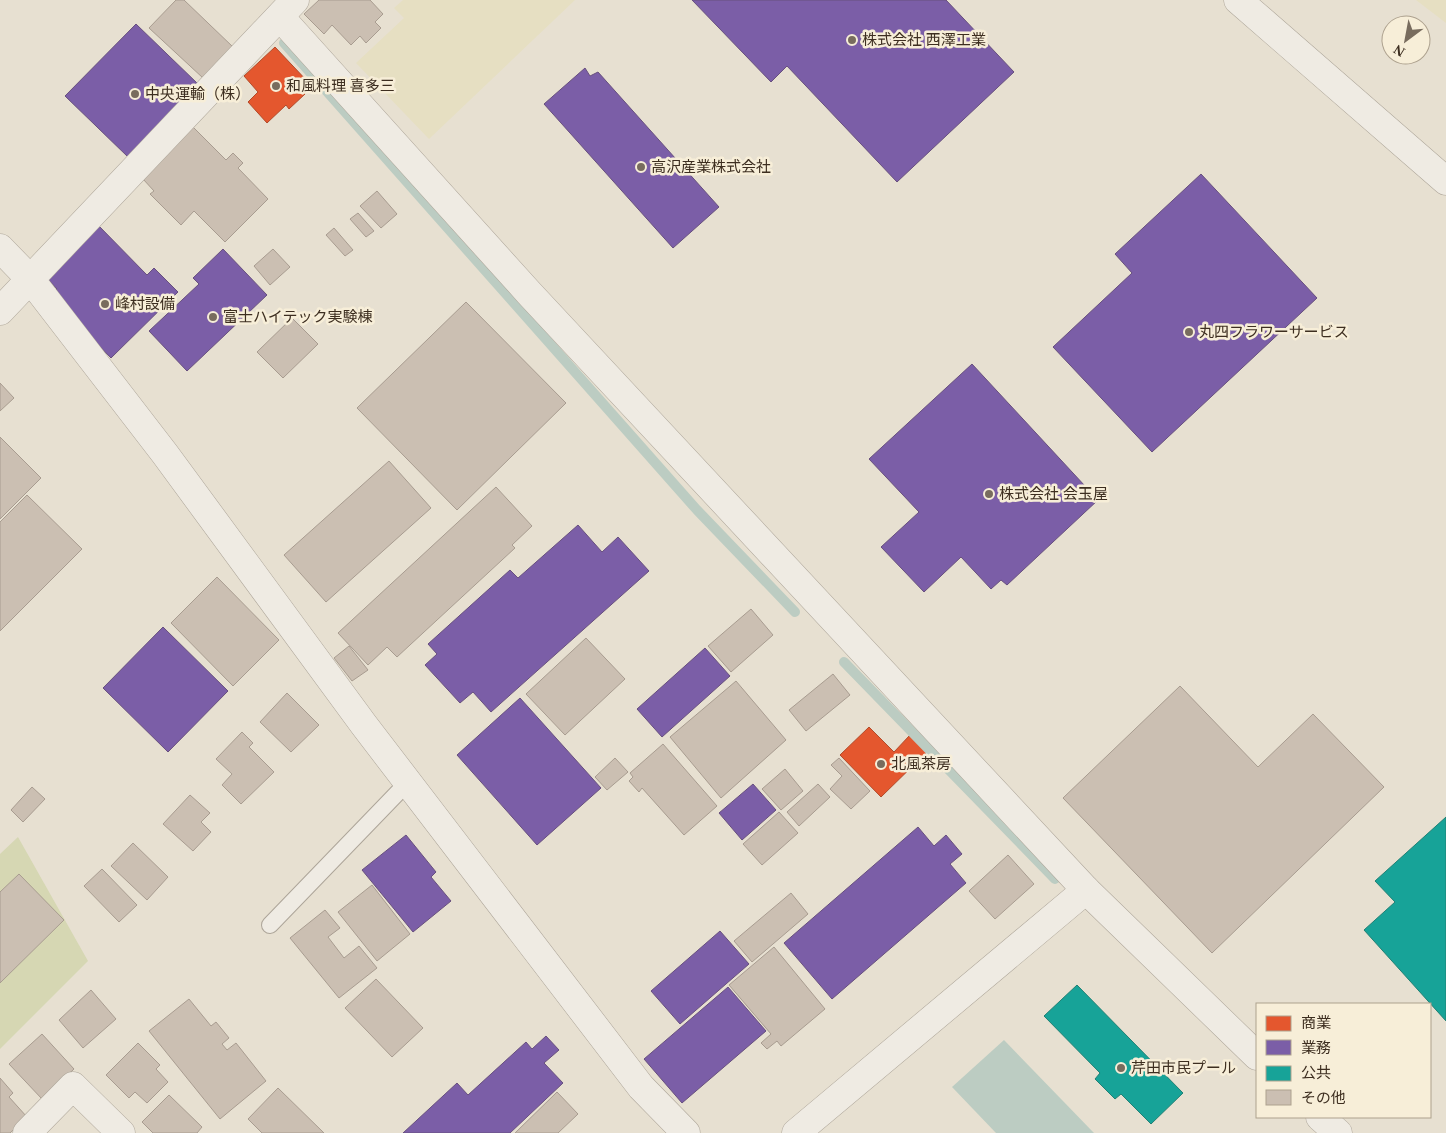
<svg xmlns="http://www.w3.org/2000/svg" width="1446" height="1133" viewBox="0 0 1446 1133" font-family="'Times New Roman','Noto Sans JP',serif">
  <style>
    .farmland { fill: #e6dfc2 }
    .green { fill: #d6d7b3 }
    .water { fill: #bcccc2 }
    .shops { fill: #e4572e; stroke: #b24b2a }
    .offices { fill: #7b5ea7; stroke: #68507e }
    .public { fill: #17a398; stroke: #228074 }
    .lines { fill: none; stroke-linecap: round; stroke-linejoin: round }
    .stream { stroke: #bcccc2; stroke-width: 10 }
    .building { fill: #cbbfb2; stroke: #a89c90 }
    .service-casing { stroke: #ada599; stroke-width: 18 }
    .minor-casing { stroke: #ada599; stroke-width: 29 }
    .tertiary-casing { stroke: #ada599; stroke-width: 29 }
    .service { stroke: #efebe3; stroke-width: 16 }
    .minor { stroke: #efebe3; stroke-width: 28 }
    .tertiary { stroke: #efebe3; stroke-width: 28 }
    .poi-dot { fill: #786c5e; stroke: #f7eed8; stroke-width: 2 }
    .labels { text-anchor: middle; dominant-baseline: central; stroke-width: 5; stroke-linejoin: round; paint-order: stroke }
    .poi-label { font-size: 15px; fill: #3d2e20; stroke: #f7eed8; text-anchor: start }
  </style>
  <rect width="100%" height="100%" fill="#e7e0d1"/>
  <path class="farmland" d="M403 0H575L429 139 356 63 404 18 394 8Z
    M1416 0H1446V23Z"/>
  <path class="green" d="M18 837 88 961 0 1049V854Z"/>
  <path class="water" d="M1004 1040 1094 1133H996L952 1087Z"/>
  <path class="shops" d="M275 47 309 83 302 90 305 94 289 109 286 105 267 123 248 102 258 92 244 76Z
    M869 727 894 752 910 735 927 752 881 797 840 755Z"/>
  <path class="offices" d="M692 0H946L1014 72 897 182 787 66 771 82Z
    M136 24 198 84 128 157 65 96Z
    M585 68 590 76 598 72 719 207 673 248 544 104Z
    M1201 174 1317 298 1152 452 1053 347 1132 273 1115 254Z
    M97 224 147 275 154 268 178 292 111 358 50 295 57 289 44 275Z
    M223 249 267 295 187 371 149 331 199 284 193 278Z
    M972 364 1098 500 1007 585 1001 580 991 589 961 557 924 592 881 547 919 512 869 459Z
    M578 525 602 552 618 537 649 571 491 712 473 692 460 703 425 665 437 654 428 644 510 570 518 578Z
    M163 627 228 691 168 752 103 688Z
    M705 648 730 676 662 737 637 709Z
    M520 698 601 788 537 845 457 755Z
    M753 784 776 810 742 840 719 813Z
    M918 827 934 846 946 835 962 854 950 864 966 883 832 999 784 943Z
    M406 835 436 872 431 877 451 901 413 932 362 870Z
    M720 931 749 964 680 1024 651 991Z
    M728 987 766 1031 682 1103 644 1059Z
    M546 1036 559 1050 544 1063 563 1083 510 1133H403L457 1083 468 1095 526 1042 532 1049Z"/>
  <path class="public" d="M1446 817V1021L1364 930 1395 902 1375 881Z
    M1077 985 1183 1093 1151 1124 1121 1094 1115 1099 1095 1079 1100 1073 1044 1016Z"/>
  <g class="lines">
    <path class="stream" d="M284 43 697 510 795 612
      M844 662 1055 879"/>
  </g>
  <path class="building" d="M176 0H184L233 47 203 78 149 28Z
    M319 0H370L383 14 375 22 381 28 366 43 360 36 351 45 332 25 324 34 304 14Z
    M191 125 226 160 233 153 243 163 238 168 268 199 225 242 194 211 181 225 150 194 154 191 143 179Z
    M377 191 397 214 381 228 360 206Z
    M358 213 374 231 366 237 350 219Z
    M334 228 353 250 345 256 326 235Z
    M273 249 290 267 270 285 254 266Z
    M466 302 566 403 457 510 357 408Z
    M292 318 318 344 283 378 257 352Z
    M0 383 14 398 0 411Z
    M0 437 41 478 0 519Z
    M389 461 431 508 326 602 284 555Z
    M496 487 532 526 512 545 515 548 397 657 387 647 368 665 338 633Z
    M27 495 82 549 0 631V522Z
    M217 577 279 640 233 686 171 623Z
    M751 609 773 635 731 672 708 646Z
    M586 638 625 679 565 735 526 694Z
    M349 646 368 670 352 681 334 658Z
    M833 674 850 695 806 731 789 710Z
    M736 681 786 740 721 798 670 737Z
    M1180 686 1258 767 1313 714 1384 787 1212 953 1063 798Z
    M287 693 319 725 291 752 260 722Z
    M242 732 253 743 249 747 274 772 241 804 222 785 232 774 216 759Z
    M663 744 717 806 684 835 642 788 639 792 629 781 633 777 630 773Z
    M615 758 628 772 607 790 595 777Z
    M839 758 870 791 851 809 830 789 842 776 831 765Z
    M785 769 803 791 781 810 762 789Z
    M818 784 830 797 799 826 787 812Z
    M32 787 45 799 23 822 11 810Z
    M190 795 210 813 201 822 211 832 193 851 163 824Z
    M779 812 798 833 762 865 743 844Z
    M133 843 168 877 147 900 111 866Z
    M1008 855 1034 884 995 919 969 891Z
    M102 869 137 905 119 922 84 886Z
    M19 874 64 920 0 983V892Z
    M372 885 410 934 377 961 338 912Z
    M791 893 808 914 752 962 734 941Z
    M325 910 340 928 328 937 344 958 359 946 377 968 339 998 290 938Z
    M774 947 825 1009 781 1046 777 1041 767 1049 761 1043 771 1034 729 985Z
    M376 979 423 1028 392 1057 345 1008Z
    M91 990 116 1019 83 1048 59 1020Z
    M189 999 211 1026 216 1022 229 1038 222 1044 227 1050 236 1043 266 1081 220 1119 149 1031Z
    M42 1034 74 1069 42 1099 9 1064Z
    M138 1043 160 1065 156 1069 168 1082 147 1103 135 1092 129 1098 106 1075Z
    M0 1078 13 1093 9 1097 27 1117 10 1133H0Z
    M278 1088 324 1133H262L248 1119Z
    M557 1092 578 1114 558 1133H515Z
    M169 1095 202 1127 197 1133H153L142 1122Z"/>
  <g class="lines">
    <g class="service-casing">
      <path id="service" d="M270 925 408 782"/>
    </g>
    <g class="minor-casing">
      <path id="minor" d="M0 248 31 280 165 454 364 725 641 1087 686 1133
        M0 311 295 0
        M27 1133 73 1086 121 1133
        M796 1133 1086 890"/>
    </g>
    <g class="tertiary-casing">
      <path id="tertiary" d="M1238 0 1446 181
        M281 18 529 293 1086 890 1257 1056
        M1320 1117 1338 1133"/>
    </g>
    <use href="#service" class="service"/>
    <use href="#minor" class="minor"/>
    <use href="#tertiary" class="tertiary"/>
  </g>
  <g class="poi-dot">
    <circle cx="852" cy="40" r="5"/>
    <circle cx="276" cy="86" r="5"/>
    <circle cx="135" cy="94" r="5"/>
    <circle cx="641" cy="167" r="5"/>
    <circle cx="105" cy="304" r="5"/>
    <circle cx="213" cy="317" r="5"/>
    <circle cx="1189" cy="332" r="5"/>
    <circle cx="989" cy="494" r="5"/>
    <circle cx="881" cy="764" r="5"/>
    <circle cx="1121" cy="1068" r="5"/>
  </g>
  <g class="labels">
    <g class="poi-label">
      <text x="862" y="40">株式会社 西澤工業</text>
      <text x="286" y="86">和風料理 喜多三</text>
      <text x="145" y="94">中央運輸（株）</text>
      <text x="651" y="167">高沢産業株式会社</text>
      <text x="115" y="304">峰村設備</text>
      <text x="223" y="317">富士ハイテック実験棟</text>
      <text x="1199" y="332">丸四フラワーサービス</text>
      <text x="999" y="494">株式会社 会玉屋</text>
      <text x="891" y="764">北風茶房</text>
      <text x="1131" y="1068">芹田市民プール</text>
    </g>
  </g>
  <rect x="1256" y="1003" width="175" height="115" fill="#f7eed8" stroke="#ada18e"/>
  <rect x="1266" y="1016" width="25" height="15" fill="#e4572e" stroke="#ada18e"/>
  <text x="1301" y="1028" font-size="15" fill="#3d2e20">商業</text>
  <rect x="1266" y="1040" width="25" height="15" fill="#7b5ea7" stroke="#ada18e"/>
  <text x="1301" y="1053" font-size="15" fill="#3d2e20">業務</text>
  <rect x="1266" y="1066" width="25" height="15" fill="#17a398" stroke="#ada18e"/>
  <text x="1301" y="1078" font-size="15" fill="#3d2e20">公共</text>
  <rect x="1266" y="1090" width="25" height="15" fill="#cbbfb2" stroke="#ada18e"/>
  <text x="1301" y="1103" font-size="15" fill="#3d2e20">その他</text>
  <g transform="translate(1406 40) rotate(212)"><circle r="24" fill="#f7eed8" stroke="#ada18e"/>
  <path d="M0-4L9 19L0 12L-9 19Z" fill="#786c5e"/>
  <text y="-8" font-size="14" font-weight="bold" text-anchor="middle" fill="#3d2e20">N</text>
  </g>
</svg>
